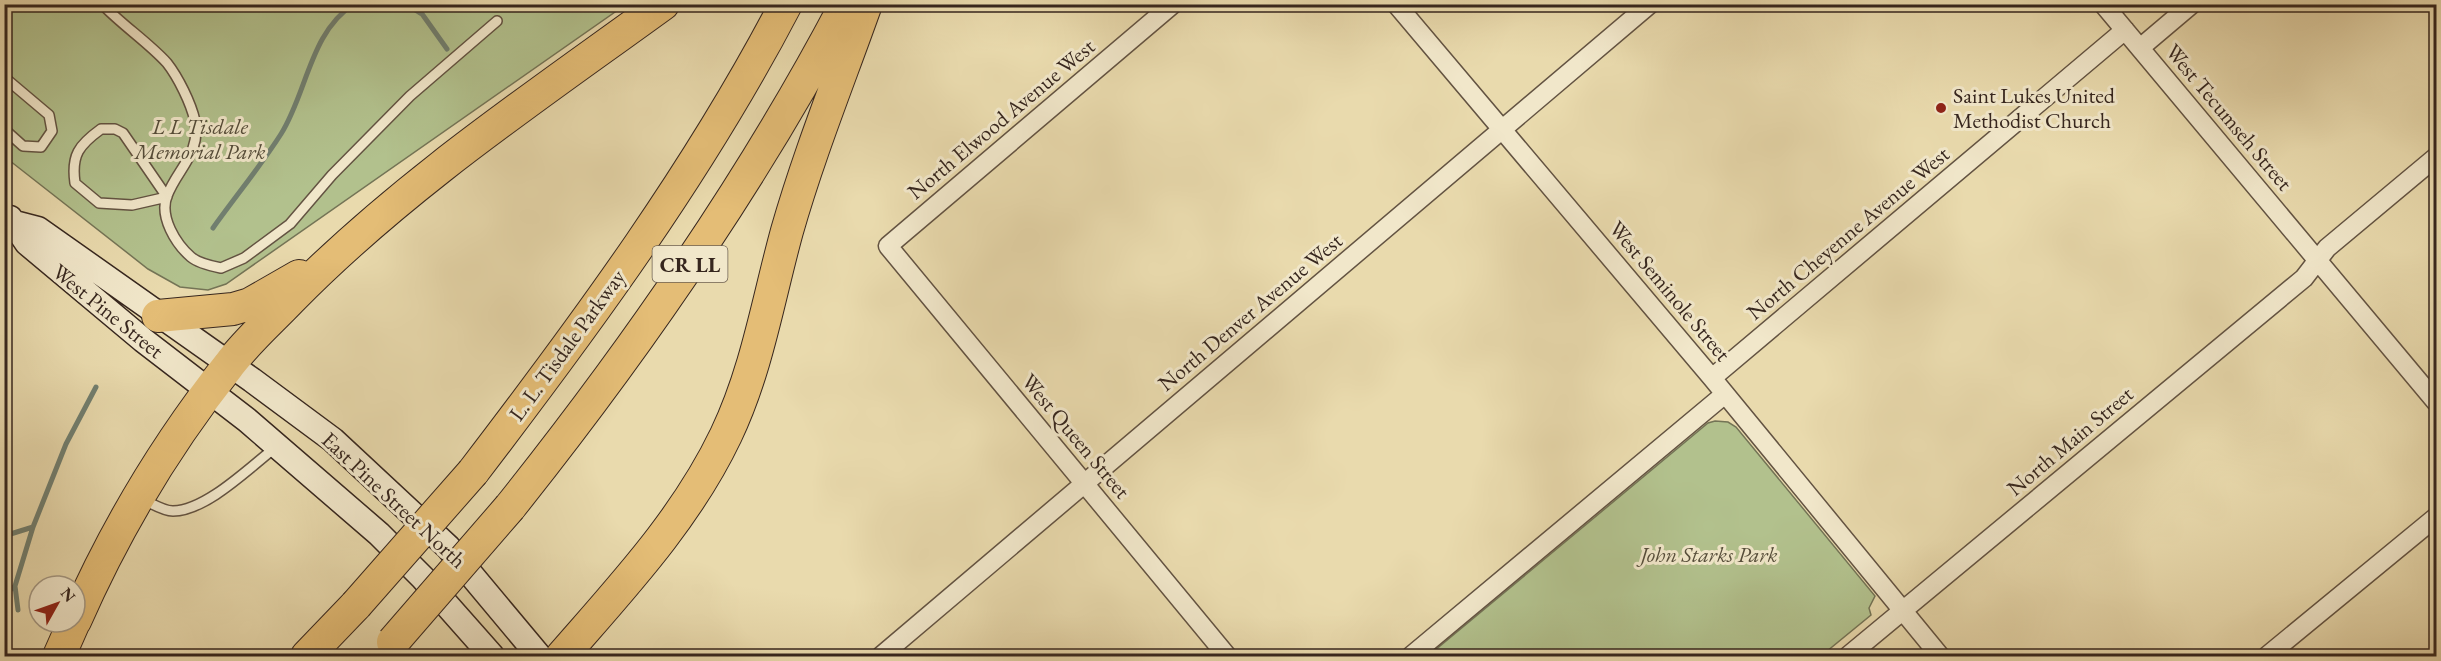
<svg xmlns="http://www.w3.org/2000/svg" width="2441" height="661" viewBox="0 0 2441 661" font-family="'EB Garamond',serif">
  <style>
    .green { fill: #b2c18d; stroke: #747456; stroke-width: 1.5 }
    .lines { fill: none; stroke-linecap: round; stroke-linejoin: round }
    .stream { stroke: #717f70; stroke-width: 5 }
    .lane-casing { stroke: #635342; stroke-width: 12 }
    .street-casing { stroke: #635342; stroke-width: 21 }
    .secondary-casing { stroke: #36261e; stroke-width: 27 }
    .highway-casing { stroke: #36261e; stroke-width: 34 }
    .lane { stroke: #f1e7ca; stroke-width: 9 }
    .street { stroke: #f1e7ca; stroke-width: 18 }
    .secondary { stroke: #f1e7ca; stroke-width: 24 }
    .highway { stroke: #e4bd76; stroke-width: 32 }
    .highway-bridge-casing { stroke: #36261e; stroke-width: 34; stroke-linecap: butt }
    .highway-bridge { stroke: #e4bd76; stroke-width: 32 }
    .poi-dot { fill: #8f2418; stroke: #f1e7ca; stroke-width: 2 }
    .labels { text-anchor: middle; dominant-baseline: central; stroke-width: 6; stroke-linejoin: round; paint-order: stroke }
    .shield { fill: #f1e7ca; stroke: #6e6052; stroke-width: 1.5 }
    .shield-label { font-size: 21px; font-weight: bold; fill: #36261e }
    .poi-label { font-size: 22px; fill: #36261e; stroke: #f1e7ca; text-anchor: start }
    .street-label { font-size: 22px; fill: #36261e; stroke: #f1e7ca }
    .park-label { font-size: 22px; font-style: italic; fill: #554d3a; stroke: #f1e7ca }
  </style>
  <rect width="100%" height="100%" fill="#e9daad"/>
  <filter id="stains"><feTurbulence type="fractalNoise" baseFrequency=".00333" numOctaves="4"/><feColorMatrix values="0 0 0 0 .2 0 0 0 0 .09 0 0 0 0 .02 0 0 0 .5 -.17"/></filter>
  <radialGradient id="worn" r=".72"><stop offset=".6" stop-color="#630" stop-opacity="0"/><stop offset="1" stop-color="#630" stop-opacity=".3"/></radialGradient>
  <path class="green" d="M4 5H625L226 284 208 290 180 287 148 269 5 157Z
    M1715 421 1728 422 1736 427 1875 596 1869 608 1871 615 1821 656H1428L1708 423Z"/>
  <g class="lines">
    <path class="stream" d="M406 4 420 13
      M415 4 447 49
      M213 228C235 197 260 167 281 134 307 93 310 32 354 4
      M4 536 33 527
      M15 586 18 610
      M4 595 15 586 33 527 66 444 96 387"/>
    <g class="lane-casing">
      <path id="lane" d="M102 4C122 25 149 43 167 63 178 77 191 103 195 121 201 154 177 169 167 196 159 217 176 244 191 257 198 263 211 266 221 268L244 258 290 224 332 175 410 96 497 21
        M4 77 49 115 52 131 41 147 23 146 4 129
        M101 129H115L123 133 167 197 132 205 99 203 75 183C71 155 79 145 101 129Z
        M142 499C151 503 163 511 173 511 206 511 250 467 276 447"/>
    </g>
    <g class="street-casing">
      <path id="street" d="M1173 4 888 246 1227 656
        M1396 4 1712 378 1940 656
        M2103 4 2436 402
        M2140 48 2192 4
        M1712 378 2125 30
        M881 656 1650 4
        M1411 656 1725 394
        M1848 656 2304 278 2327 248 2436 157
        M2267 656 2436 517"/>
    </g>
    <g class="secondary-casing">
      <path id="secondary" d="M10 218 27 243 143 340 247 420 379 534 423 578 492 656
        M15 223 38 229 252 380 333 440 448 547 539 656"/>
    </g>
    <g class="highway-casing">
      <path id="highway" d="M158 316 233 309 250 304 299 276
        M473 472C587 323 699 171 786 4
        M510 507C636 349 752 183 846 4
        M75 621C115 530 167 443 229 365 247 341 270 321 291 299 402 186 535 97 663 4
        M59 656 74 622
        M307 656 356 605
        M562 656C622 587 686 519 726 435 757 370 768 300 787 231 809 154 839 80 866 4"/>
    </g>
    <use href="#lane" class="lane"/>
    <use href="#street" class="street"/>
    <use href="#secondary" class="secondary"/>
    <use href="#highway" class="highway"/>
    <g class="highway-bridge-casing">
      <path id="highway-bridge" d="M356 605 473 472
        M393 642 510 507"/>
    </g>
    <use href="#highway-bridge" class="highway-bridge"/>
  </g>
  <circle class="poi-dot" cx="1941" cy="108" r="6"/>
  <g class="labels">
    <rect class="shield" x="652.5" y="246" width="75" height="36" rx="4.5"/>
    <g class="shield-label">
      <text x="690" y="264">CR LL</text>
    </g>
    <g class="poi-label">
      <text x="1953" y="95">Saint Lukes United<tspan x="1953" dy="25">Methodist Church</tspan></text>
    </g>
    <g class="street-label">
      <text transform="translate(2229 117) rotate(50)">West Tecumseh Street</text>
      <text transform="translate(1001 119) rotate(-40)">North Elwood Avenue West</text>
      <text transform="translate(1848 233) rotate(-40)">North Cheyenne Avenue West</text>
      <text transform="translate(1670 291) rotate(50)">West Seminole Street</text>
      <text transform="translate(108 311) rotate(39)">West Pine Street</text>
      <text transform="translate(1250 312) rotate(-40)">North Denver Avenue West</text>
      <text transform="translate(567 345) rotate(-54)">L. L. Tisdale Parkway</text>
      <text transform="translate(1076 436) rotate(50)">West Queen Street</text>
      <text transform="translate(2070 441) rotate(-40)">North Main Street</text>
      <text transform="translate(394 500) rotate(43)">East Pine Street North</text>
    </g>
    <g class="park-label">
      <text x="200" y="126">L L Tisdale<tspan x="200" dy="25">Memorial Park</tspan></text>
      <text x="1709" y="554">John Starks Park</text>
    </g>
  </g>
  <rect width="2441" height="661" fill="none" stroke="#e9daad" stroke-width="24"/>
  <rect x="6" y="6" width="2429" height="649" fill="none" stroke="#36261e" stroke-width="3"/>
  <rect x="12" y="12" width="2417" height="637" fill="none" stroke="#36261e" stroke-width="1.5"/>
  <g transform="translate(57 604) rotate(50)"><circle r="28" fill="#f1e7ca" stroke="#a69a85" stroke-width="1.5"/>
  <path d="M0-4.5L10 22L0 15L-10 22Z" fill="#8f2418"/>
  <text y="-9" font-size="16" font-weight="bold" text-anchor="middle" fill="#36261e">N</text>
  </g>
  <rect width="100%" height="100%" filter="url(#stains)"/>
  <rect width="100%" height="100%" fill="url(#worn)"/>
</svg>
